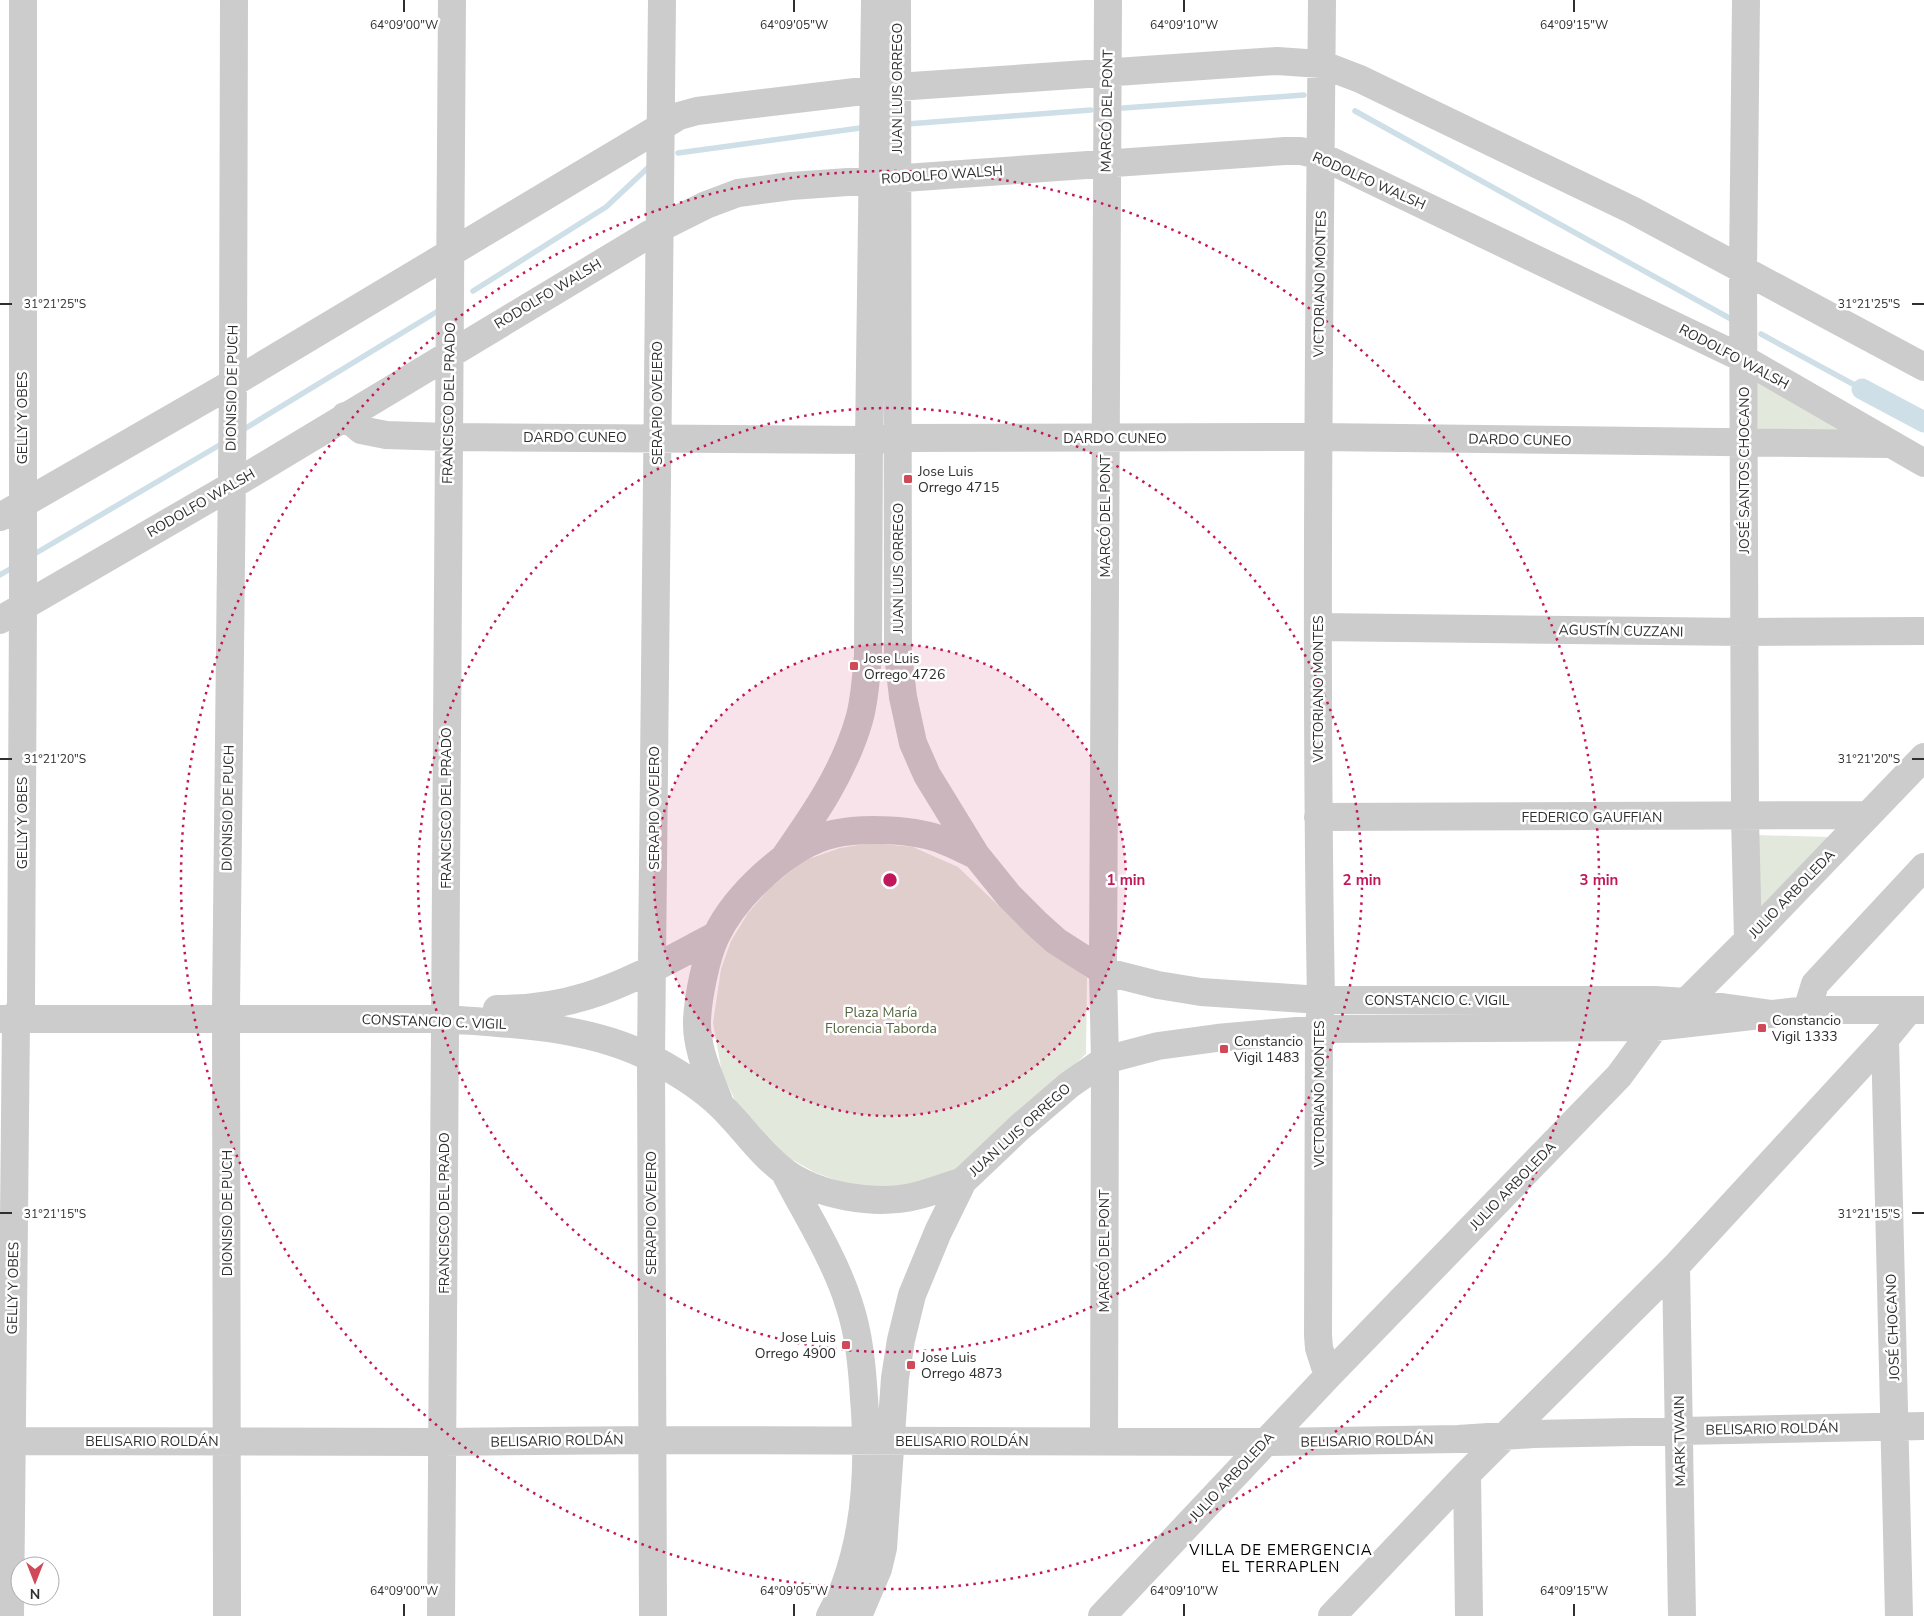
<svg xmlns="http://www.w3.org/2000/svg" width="1924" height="1616" viewBox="0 0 1924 1616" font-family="'Nunito Sans',sans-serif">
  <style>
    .green { fill: #e3e8dc }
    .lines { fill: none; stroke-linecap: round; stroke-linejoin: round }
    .stream { stroke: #cedfe8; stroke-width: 5.5 }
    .canal { stroke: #cedfe8; stroke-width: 21 }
    .minor { stroke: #ccc; stroke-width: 28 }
    .ticks { fill: none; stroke: #2f2f2f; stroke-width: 2 }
    .ring { fill: none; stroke: #c2185b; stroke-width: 2.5; stroke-dasharray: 2.5 5 }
    .poi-dot { fill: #cf4958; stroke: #fff; stroke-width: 2 }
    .labels { text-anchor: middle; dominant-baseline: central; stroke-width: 5; stroke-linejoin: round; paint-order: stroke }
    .street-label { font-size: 14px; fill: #2f2f2f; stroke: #fff }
    .poi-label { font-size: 14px; fill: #2f2f2f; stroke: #fff; text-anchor: start }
    .park-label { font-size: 14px; fill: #546642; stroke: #fff }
    .neighbourhood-label { font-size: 15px; letter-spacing: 1px; fill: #000; stroke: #fff }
    .ticks-label { font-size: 12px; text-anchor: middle; fill: #2f2f2f; stroke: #fff; stroke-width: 5; stroke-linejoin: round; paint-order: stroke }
    .centre { fill: #c2185b; stroke: #fff; stroke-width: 2.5 }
    .ring-label { font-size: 15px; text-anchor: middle; font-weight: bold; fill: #c2185b; stroke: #fff; stroke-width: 5; stroke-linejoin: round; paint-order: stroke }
  </style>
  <rect width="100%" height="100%" fill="#fff"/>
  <path class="green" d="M1755 379 1851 434 1758 435Z
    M1756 835 1830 837 1755 916Z
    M872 843 913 847 958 867 1022 928 1087 978 1086 1054 973 1161 936 1179 896 1188 852 1186 814 1172 777 1151 743 1117 722 1073 713 1023 721 969 731 941 748 913 770 888 803 861 840 848Z"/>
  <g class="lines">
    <path class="stream" d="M1123 108 1304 95
      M1355 111 1731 319
      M907 124 1091 110
      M678 153 860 128
      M473 291 606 207 652 164
      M1761 334 1862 389
      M241 431 443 308
      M31 556 223 443
      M0 575 10 569"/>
    <path class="canal" d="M1862 389 1924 422"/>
    <path class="minor" d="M897 0 898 654 903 697 913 743 927 775 976 855 1009 896 1036 923 1056 941 1103 971 1158 985 1201 992 1321 1000H1655L1686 1002 1772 1014
      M1322 0C1319 333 1315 666 1321 1000L1319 1029 1318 1335 1319 1348 1328 1376
      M1746 0 1743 270 1745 817 1748 940
      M345 416 361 430 386 435 448 437 869 440 897 438 1318 437 1889 444
      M0 517 233 383 679 116 697 111 897 87 1277 61 1321 64 1360 79 1632 210 1924 367
      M0 620 231 486 658 229 706 205 738 193 791 186 1285 151H1301L1321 156 1744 359 1924 463
      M1318 627 1745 632 1924 631
      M1318 817 1867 815
      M784 858C814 815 844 772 859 720 865 700 866 676 868 655L869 440 875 0
      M497 1009C527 1009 558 1005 587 996 632 982 674 957 715 936
      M1807 1010 1815 984 1924 867
      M0 1019H445C514 1024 590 1026 653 1059 677 1072 702 1087 721 1106 743 1127 760 1154 785 1172 818 1196 875 1206 916 1196 932 1192 947 1186 963 1181
      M1885 1039 1899 1616
      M720 1104C710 1077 696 1050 697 1020 698 998 706 956 716 936 735 896 789 844 833 834 864 827 916 829 945 841 956 845 966 851 976 855
      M784 1171C806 1214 835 1259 849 1304 859 1334 862 1366 864 1398 869 1461 867 1525 845 1585 841 1596 835 1606 830 1616
      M1676 1266 1682 1616
      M0 1441 442 1442 652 1440 1265 1442 1458 1439 1533 1434 1924 1426
      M1104 1441 1105 1060 1103 971 1108 0
      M1467 1474 1469 1616
      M10 1616 16 1019 21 1005 23 607V0
      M227 1616 226 1007 233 383 234 0
      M441 1616 452 0
      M653 1616 651 1058 662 0
      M858 1616 878 1569 883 1548 895 1378 901 1340 912 1295 938 1232 963 1181 1020 1127 1069 1085 1105 1060 1158 1046 1217 1038 1319 1029 1655 1027 1807 1010H1924
      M1102 1616 1328 1376 1619 1076 1655 1027 1686 1002 1748 940 1924 757
      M1332 1616 1467 1474 1676 1266 1885 1039 1908 1011"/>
  </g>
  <path class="ticks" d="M404 0V12M794 0V12M1184 0V12M1574 0V12M0 304H12M1912 304H1924M0 759H12M1912 759H1924M0 1213H12M1912 1213H1924M404 1604V1616M794 1604V1616M1184 1604V1616M1574 1604V1616"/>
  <circle cx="890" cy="880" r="236" fill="#c2185b" fill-opacity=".12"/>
  <g class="ring">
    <circle cx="890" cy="880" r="236"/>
    <circle cx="890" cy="880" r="472"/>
    <circle cx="890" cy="880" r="709"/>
  </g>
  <g class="poi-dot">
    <rect x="903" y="474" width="10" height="10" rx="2.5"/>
    <rect x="849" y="661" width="10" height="10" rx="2.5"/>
    <rect x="1757" y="1023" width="10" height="10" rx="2.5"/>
    <rect x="1219" y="1044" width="10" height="10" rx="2.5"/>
    <rect x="841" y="1340" width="10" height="10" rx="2.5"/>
    <rect x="906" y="1360" width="10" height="10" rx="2.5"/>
  </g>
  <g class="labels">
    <g class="street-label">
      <text transform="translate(897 88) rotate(-90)">JUAN LUIS ORREGO</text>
      <text transform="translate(1107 111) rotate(-89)">MARCÓ DEL PONT</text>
      <text transform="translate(942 175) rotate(-4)">RODOLFO WALSH</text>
      <text transform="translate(1369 181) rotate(24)">RODOLFO WALSH</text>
      <text transform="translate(1320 284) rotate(-89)">VICTORIANO MONTES</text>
      <text transform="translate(548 294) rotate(-31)">RODOLFO WALSH</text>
      <text transform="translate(1734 357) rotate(28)">RODOLFO WALSH</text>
      <text transform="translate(232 388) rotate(-89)">DIONISIO DE PUCH</text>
      <text transform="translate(449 403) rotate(-89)">FRANCISCO DEL PRADO</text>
      <text transform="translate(657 403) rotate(-90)">SERAPIO OVEJERO</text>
      <text transform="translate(22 418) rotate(-90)">GELLY Y OBES</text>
      <text x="575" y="437">DARDO CUNEO</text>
      <text x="1115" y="438">DARDO CUNEO</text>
      <text transform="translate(1520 440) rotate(1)">DARDO CUNEO</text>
      <text transform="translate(1744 470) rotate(-90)">JOSÉ SANTOS CHOCANO</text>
      <text transform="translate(201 503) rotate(-30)">RODOLFO WALSH</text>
      <text transform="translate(1105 516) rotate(-90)">MARCÓ DEL PONT</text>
      <text transform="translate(898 568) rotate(-90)">JUAN LUIS ORREGO</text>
      <text transform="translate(1621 631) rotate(1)">AGUSTÍN CUZZANI</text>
      <text transform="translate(1318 689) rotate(-90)">VICTORIANO MONTES</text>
      <text transform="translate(228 808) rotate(-89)">DIONISIO DE PUCH</text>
      <text transform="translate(446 808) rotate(-90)">FRANCISCO DEL PRADO</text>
      <text transform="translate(654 808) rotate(-90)">SERAPIO OVEJERO</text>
      <text x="1592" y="817">FEDERICO GAUFFIAN</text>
      <text transform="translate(22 823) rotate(-90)">GELLY Y OBES</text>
      <text transform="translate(1792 894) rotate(-46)">JULIO ARBOLEDA</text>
      <text x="1437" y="1000">CONSTANCIO C. VIGIL</text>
      <text transform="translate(434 1022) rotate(2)">CONSTANCIO C. VIGIL</text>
      <text transform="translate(1319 1094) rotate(-90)">VICTORIANO MONTES</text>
      <text transform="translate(1020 1130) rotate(-42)">JUAN LUIS ORREGO</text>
      <text transform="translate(1513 1186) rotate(-46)">JULIO ARBOLEDA</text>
      <text transform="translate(227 1213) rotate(-90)">DIONISIO DE PUCH</text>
      <text transform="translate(444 1213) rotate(-90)">FRANCISCO DEL PRADO</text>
      <text transform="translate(651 1213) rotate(-90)">SERAPIO OVEJERO</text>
      <text transform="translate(1104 1251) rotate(-90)">MARCÓ DEL PONT</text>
      <text transform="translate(13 1288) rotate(-89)">GELLY Y OBES</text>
      <text transform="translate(1893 1327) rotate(-92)">JOSÉ CHOCANO</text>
      <text transform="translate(1772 1429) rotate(-1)">BELISARIO ROLDÁN</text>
      <text x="152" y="1441">BELISARIO ROLDÁN</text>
      <text transform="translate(557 1441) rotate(-1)">BELISARIO ROLDÁN</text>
      <text x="962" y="1441">BELISARIO ROLDÁN</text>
      <text transform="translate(1367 1441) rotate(-1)">BELISARIO ROLDÁN</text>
      <text transform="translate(1680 1441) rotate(-91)">MARK TWAIN</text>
      <text transform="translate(1232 1477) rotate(-47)">JULIO ARBOLEDA</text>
    </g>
    <g class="poi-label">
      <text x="918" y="471">Jose Luis<tspan x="918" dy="16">Orrego 4715</tspan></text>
      <text x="864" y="658">Jose Luis<tspan x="864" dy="16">Orrego 4726</tspan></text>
      <text x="1772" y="1020">Constancio<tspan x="1772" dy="16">Vigil 1333</tspan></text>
      <text x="1234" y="1041">Constancio<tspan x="1234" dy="16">Vigil 1483</tspan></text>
      <text x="836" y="1337" text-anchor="end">Jose Luis<tspan x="836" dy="16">Orrego 4900</tspan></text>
      <text x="921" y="1357">Jose Luis<tspan x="921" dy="16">Orrego 4873</tspan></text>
    </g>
    <g class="park-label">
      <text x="881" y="1012">Plaza María<tspan x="881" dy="16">Florencia Taborda</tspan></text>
    </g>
    <g class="neighbourhood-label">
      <text x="1281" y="1550">VILLA DE EMERGENCIA<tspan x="1281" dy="17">EL TERRAPLEN</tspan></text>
    </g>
  </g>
  <g class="ticks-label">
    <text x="404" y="29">64°09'00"W</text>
    <text x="794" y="29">64°09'05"W</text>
    <text x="1184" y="29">64°09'10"W</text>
    <text x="1574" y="29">64°09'15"W</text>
    <text x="1869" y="308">31°21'25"S</text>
    <text x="55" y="308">31°21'25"S</text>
    <text x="1869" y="763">31°21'20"S</text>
    <text x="55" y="763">31°21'20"S</text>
    <text x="1869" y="1218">31°21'15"S</text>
    <text x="55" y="1218">31°21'15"S</text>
    <text x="404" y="1595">64°09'00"W</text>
    <text x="794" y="1595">64°09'05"W</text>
    <text x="1184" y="1595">64°09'10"W</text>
    <text x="1574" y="1595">64°09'15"W</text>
  </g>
  <circle cx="890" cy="880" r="8" class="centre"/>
  <g class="ring-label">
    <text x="1126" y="885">1 min</text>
    <text x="1362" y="885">2 min</text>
    <text x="1599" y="885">3 min</text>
  </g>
  <g transform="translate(35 1581) rotate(180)"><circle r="24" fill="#ffffff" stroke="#acacac"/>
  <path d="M0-4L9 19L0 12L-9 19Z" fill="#cf4958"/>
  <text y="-8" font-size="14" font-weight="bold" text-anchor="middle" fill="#2f2f2f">N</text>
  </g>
</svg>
